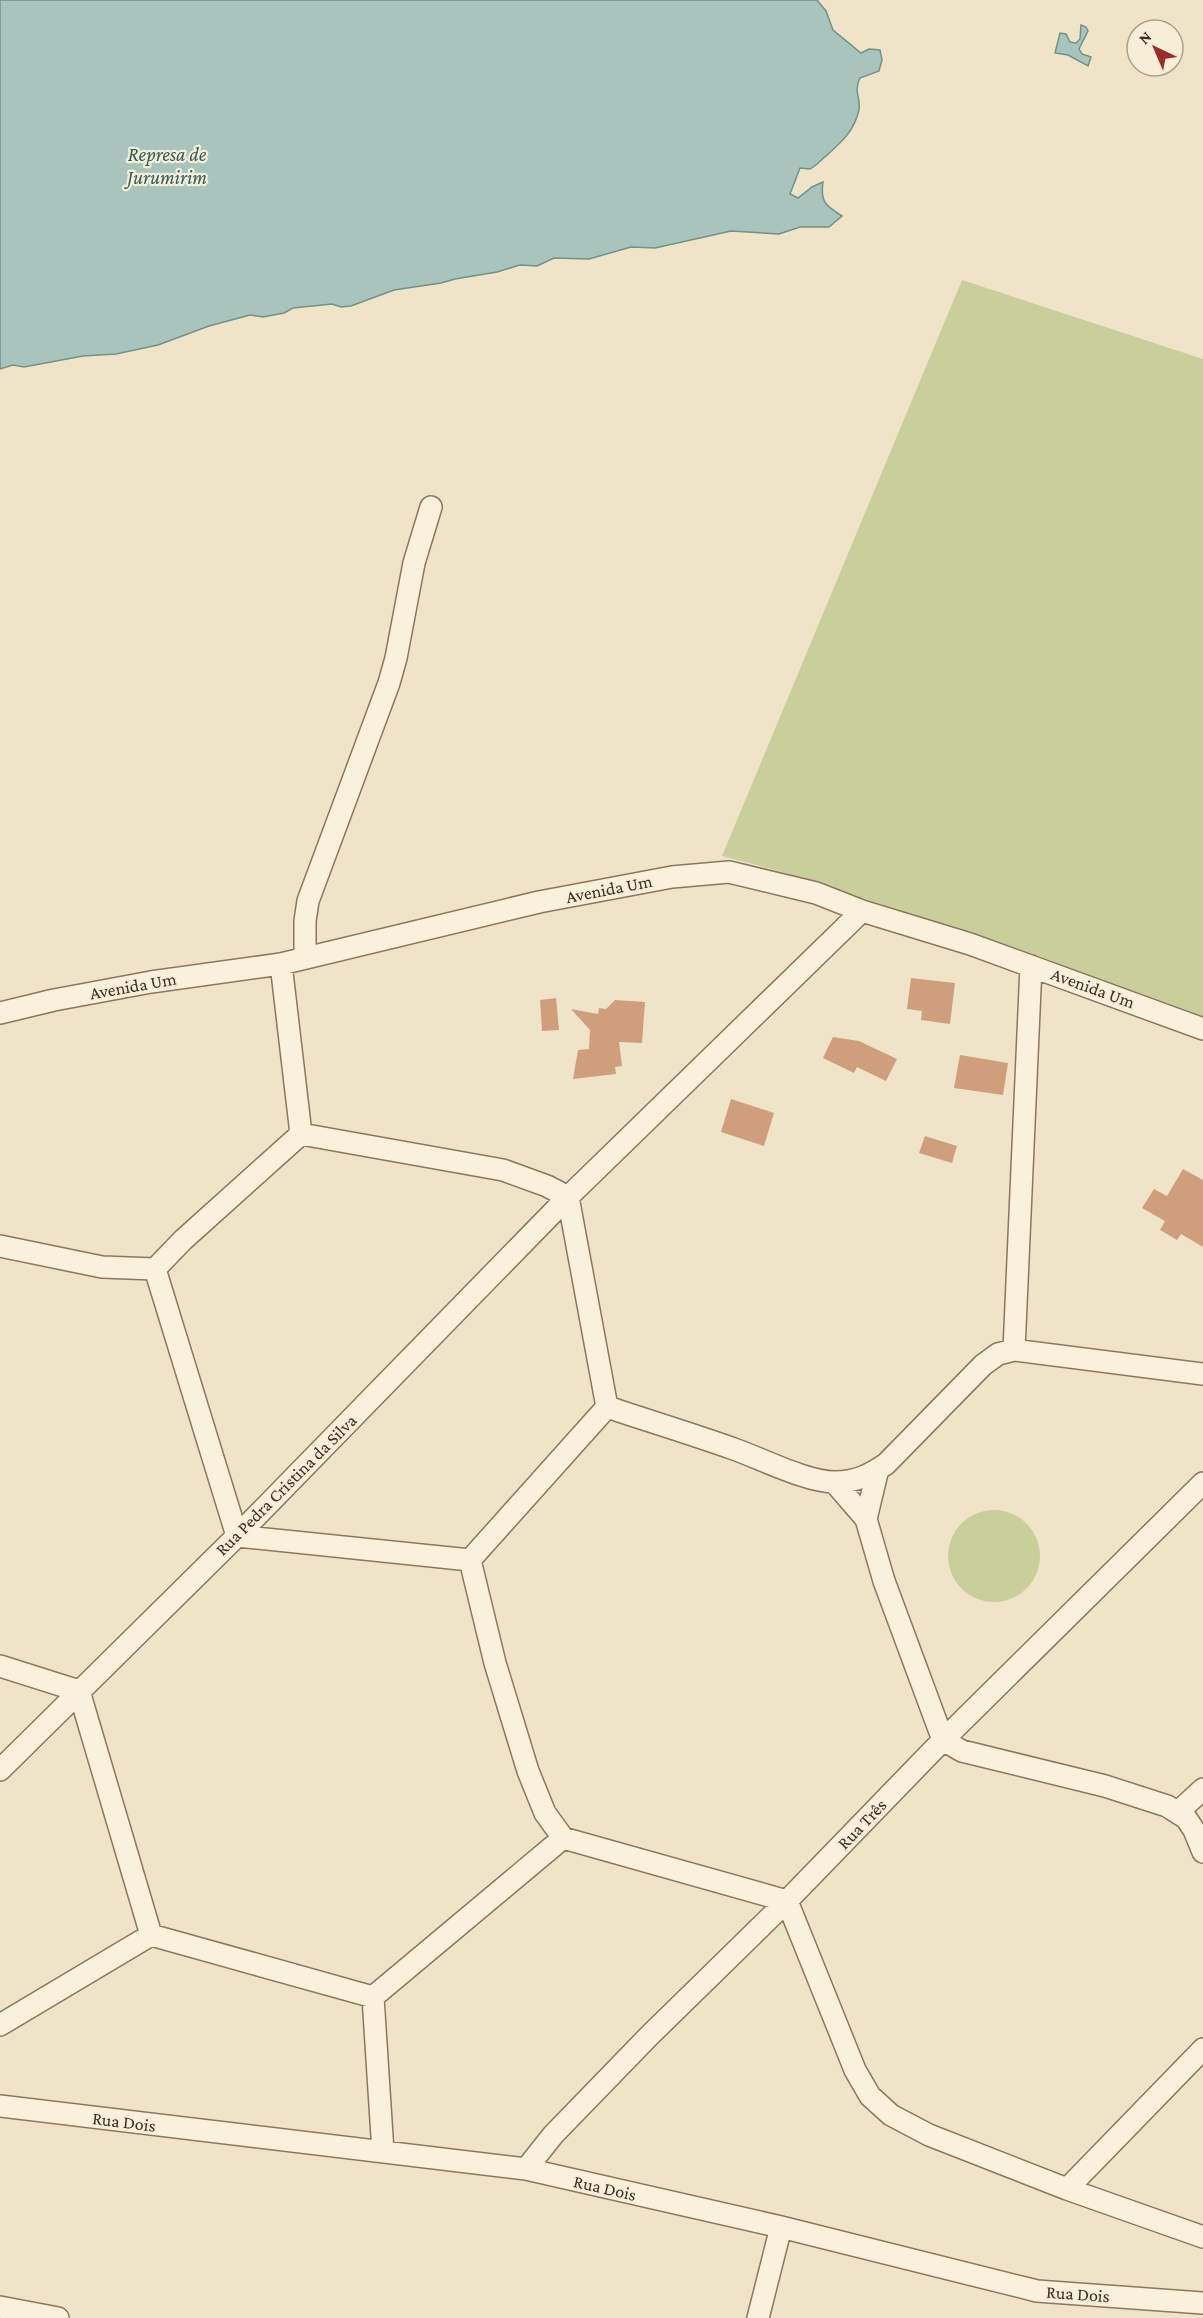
<svg xmlns="http://www.w3.org/2000/svg" width="1203" height="2318" viewBox="0 0 1203 2318" font-family="'Crimson Pro',serif">
  <style>
    .green { fill: #c9cf9b }
    .water { fill: #a9c4bc; stroke: #6f938a; stroke-width: 1.5 }
    .building { fill: #cf9f7d }
    .lines { fill: none; stroke-linecap: round; stroke-linejoin: round }
    .minor-casing { stroke: #8d765c; stroke-width: 24 }
    .minor { stroke: #faf1dc; stroke-width: 21 }
    .labels { text-anchor: middle; dominant-baseline: central; stroke-width: 4.5; stroke-linejoin: round; paint-order: stroke }
    .street-label { font-size: 18px; fill: #3d2e20; stroke: #f7eed8 }
    .water-label { font-size: 20px; font-style: italic; fill: #2f5d5a; stroke: #f7eed8 }
  </style>
  <rect width="100%" height="100%" fill="#f0e4c8"/>
  <path class="green" d="M962 280 1203 359V1020L1036 955 779 871 722 856Z
    M948 1556a46 46 0 1 1 92 0a46 46 0 1 1-92 0Z"/>
  <path class="water" d="M0 0H817L826 11 833 30 861 53 869 49 880 50 882 60 879 71 860 78C853 92 861 97 859 110 853 136 835 147 816 165L810 169 800 168 790 194 798 198 812 187 823 182C820 202 826 206 842 216L829 227H800L779 234 731 231 655 248 631 247 589 259 554 258 537 266 520 265 497 272 455 279 441 283 394 290 351 306 341 307 332 304 293 308 284 313 263 317 250 315 209 326 158 345 116 354 83 356 24 367 13 365 0 369Z
    M1081 25 1086 27 1088 31 1079 49 1082 54 1091 57 1088 66 1068 55 1055 53 1060 33 1066 34 1070 42 1076 43 1080 39Z"/>
  <path class="building" d="M911 978 955 983 950 1024 921 1020 922 1011 907 1009Z
    M556 998 559 1030 542 1031 540 1000Z
    M615 1000 645 1002 642 1043 619 1042 622 1066 615 1067 616 1074 573 1079 578 1050 589 1049 590 1030 571 1009 598 1014 599 1008 606 1009Z
    M833 1037 859 1041 897 1059 886 1081 857 1067 854 1073 823 1058Z
    M960 1055 1008 1063 1003 1095 954 1088Z
    M731 1099 774 1113 764 1146 721 1132Z
    M925 1136 957 1146 952 1163 919 1153Z
    M1183 1169 1203 1180V1247L1181 1234 1177 1240 1160 1230 1165 1221 1142 1208 1154 1189 1167 1196Z"/>
  <g class="lines">
    <g class="minor-casing">
      <path id="minor" d="M305 957V921L308 901 389 683 396 658 414 563 431 507
        M281 964 301 1134
        M0 1013 54 1000 151 982 281 964 539 902 672 877 729 872 816 893 862 911 970 944 1203 1029
        M301 1134 503 1170 547 1186 568 1197
        M568 1197 607 1407
        M0 1246 102 1267 155 1269 183 1240 301 1134
        M155 1269 237 1536 470 1560
        M1014 1350 1031 966
        M607 1407C649 1421 692 1434 734 1449 762 1459 807 1482 835 1482 856 1482 870 1475 886 1464L983 1365 998 1354 1014 1350 1203 1374
        M834 1482 866 1519 884 1581 943 1740 962 1751 1105 1786 1167 1806 1186 1818 1194 1830 1203 1852
        M866 1519 878 1469
        M470 1560 495 1663 528 1771 545 1813 563 1838 787 1901 855 2070 870 2096 891 2115 929 2135 1067 2189 1203 2237
        M470 1560 607 1407
        M0 1666 79 1691 151 1935
        M0 1770 237 1536 568 1197 862 911
        M1178 1812 1203 1789
        M0 2025 151 1935 373 1997
        M0 2106 526 2169 781 2227 1037 2291 1203 2303
        M383 2152 373 1997 563 1838
        M526 2169 553 2135 650 2035 787 1901 943 1740 1203 1483
        M1067 2189 1203 2049
        M0 2307 58 2318
        M758 2318 781 2227"/>
    </g>
    <use href="#minor" class="minor"/>
  </g>
  <g class="labels">
    <g class="street-label">
      <text transform="translate(609 889) rotate(-11)">Avenida Um</text>
      <text transform="translate(133 986) rotate(-10)">Avenida Um</text>
      <text transform="translate(1093 988) rotate(20)">Avenida Um</text>
      <text transform="translate(286 1485) rotate(-45)">Rua Pedra Cristina da Silva</text>
      <text transform="translate(862 1824) rotate(-46)">Rua Três</text>
      <text transform="translate(124 2122) rotate(7)">Rua Dois</text>
      <text transform="translate(605 2188) rotate(13)">Rua Dois</text>
      <text transform="translate(1078 2294) rotate(4)">Rua Dois</text>
    </g>
    <g class="water-label">
      <text x="167" y="154">Represa de<tspan x="167" dy="23">Jurumirim</tspan></text>
    </g>
  </g>
  <g transform="translate(1155 48) rotate(316)"><circle r="28" fill="#f7eed8" stroke="#ada18e" stroke-width="1.5"/>
  <path d="M0-4.5L10 22L0 15L-10 22Z" fill="#9e2a2b"/>
  <text y="-9" font-size="16" font-weight="bold" text-anchor="middle" fill="#3d2e20">N</text>
  </g>
</svg>
